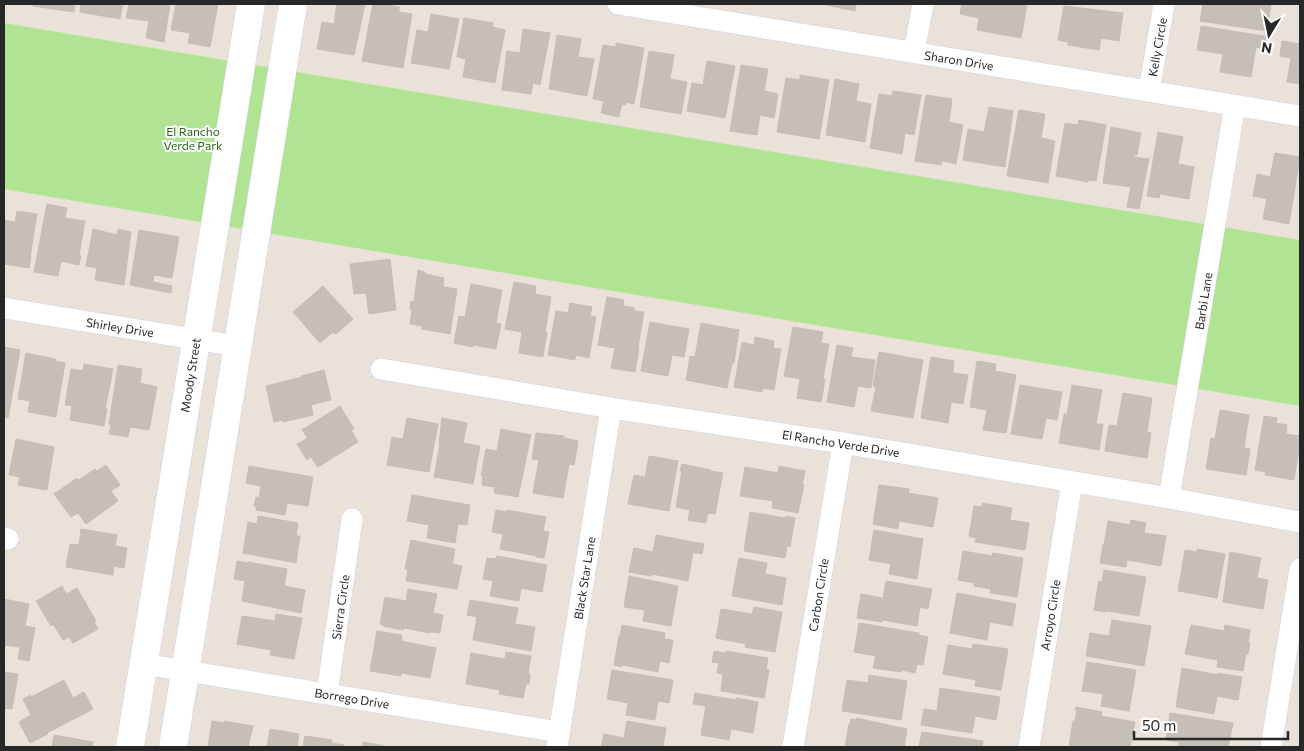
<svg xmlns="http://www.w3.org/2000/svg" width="1304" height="751" viewBox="0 0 1304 751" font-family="Commissioner,sans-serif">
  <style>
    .green { fill: #b0e392 }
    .building { fill: #c5bfb8; stroke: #c5beb2 }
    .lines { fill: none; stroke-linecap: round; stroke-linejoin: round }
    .street-casing { stroke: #cdd1e1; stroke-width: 22 }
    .secondary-casing { stroke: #cdd1e1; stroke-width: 29 }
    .street { stroke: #fff; stroke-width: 21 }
    .secondary { stroke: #fff; stroke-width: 28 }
    .labels { text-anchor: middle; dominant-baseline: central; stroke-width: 4; stroke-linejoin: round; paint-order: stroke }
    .street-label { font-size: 12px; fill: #272727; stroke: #fff }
    .park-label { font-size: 12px; fill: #296318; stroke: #fff }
  </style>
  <rect width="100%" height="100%" fill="#eae2d8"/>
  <path class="green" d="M4 23 1300 240V406L4 189Z"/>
  <path class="building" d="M34 4H75L74 12 33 6Z
    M81 4H123L120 19 80 12Z
    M129 4H170L164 42 146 38 149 21 126 18Z
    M176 4H218L210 47 188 43 190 33 171 30Z
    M337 4H365L354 55 317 49 322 22 334 24Z
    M373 4H382L399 7V12L412 14 403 68 362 61Z
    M826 4H856L855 11 826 5Z
    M962 4H1027L1021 38 977 30 979 18 960 14Z
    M1203 4H1271L1267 31 1200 21Z
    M1064 6 1123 13 1119 41 1101 38 1099 50 1068 45V42L1058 40Z
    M431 14 459 19 449 69 411 63 417 30 428 32Z
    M464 18 493 23 492 27 505 30 495 83 463 77 466 59 457 57Z
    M1201 26 1270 37 1267 49 1256 47 1251 77 1220 72 1223 54 1197 50Z
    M523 29 550 33 540 85 533 83 531 94 502 90 507 51 520 53Z
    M557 35 581 39 578 57 594 59 587 96 549 89Z
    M1282 41 1300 44V84L1287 82 1291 58 1280 56Z
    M616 43 644 48 634 104 626 102V105L622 104 619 117 601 113 604 101 593 99 603 45 616 47Z
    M649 51 674 55 670 79 687 82 681 114 640 107Z
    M707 61 735 66 725 118 687 111 692 83 703 85Z
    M741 65 768 69 764 91 778 94 774 118 760 115 757 135 730 131Z
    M800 75 829 80 819 139 777 132 786 78 800 80Z
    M835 79 859 84 856 101 871 104 865 142 826 135Z
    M893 91 921 95 914 135 905 133 902 154 870 148 879 94 892 96Z
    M926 95 952 99 949 122 963 125 956 164 942 161 941 165 915 161Z
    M989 107 1013 111 1005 167 963 160 968 129 984 132Z
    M1019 110 1045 114 1041 138 1055 141 1048 183 1007 176Z
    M1079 120 1106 125 1096 181 1088 180V182L1056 176 1065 123 1078 125Z
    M1111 127 1141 133 1137 155 1135 154 1134 157 1149 159 1139 209 1127 207 1131 187 1103 183Z
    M1158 132 1183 137 1178 164 1194 167 1189 199 1160 194 1159 198 1147 196Z
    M1275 153 1300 157 1289 224 1263 219 1267 199 1253 196 1257 174 1270 177Z
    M47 204 67 208 65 218 85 221 79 255 81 256 79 265 61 261 58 276 34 272Z
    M17 211 37 214 30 257H31L29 268 4 264V220L15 222Z
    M93 229 117 235 118 229 131 232 124 285 95 280 97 268 86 266Z
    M139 230 179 237 172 278 154 275 153 282 172 286 171 293 130 285Z
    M390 259 396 310 369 314 366 293 354 294 350 264Z
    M418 270 425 272V274L444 278 443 287 457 289 450 334 422 329V326L410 324 412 310 410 309 411 301 414 302Z
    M514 282 536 286 535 294 551 297 545 332H547L543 357 519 353 522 332 505 329Z
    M471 284 502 290 496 323 501 324 496 349 473 345V347L454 343 459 316 465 317Z
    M323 286 353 319 336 334 333 332 320 343 293 312Z
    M607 297 624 300 623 306 635 308 634 311 644 312 638 347H639L635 372 611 368 615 348 598 345Z
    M570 303 592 307 590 316 596 317 589 358 576 355 575 360 548 355 556 311 568 313Z
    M650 322 689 329 684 357 672 355 668 376 641 371Z
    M701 323 739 330 734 363H732L727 388 686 380 690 356 695 357Z
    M793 327 823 332 821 343 829 344 823 379 825 380 821 402 797 398 800 379 784 376Z
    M755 337 774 341 773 348 781 349 774 390 763 388 762 392 734 387 742 342 754 345Z
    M837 345 853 348 851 357 875 360 871 388 858 386 854 407 827 402Z
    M4 347 20 350 8 418 4 417Z
    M879 352 923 360 913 418 871 411 876 387 873 386Z
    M26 353 55 359V361L65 363 56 417 28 412 30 401 18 399Z
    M931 357 954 361 953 373 968 375 963 404 951 402 948 423 921 418Z
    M977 361 996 364 995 371 1016 375 1006 433 983 430 987 410 970 407Z
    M84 364 113 369 105 409H107L104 426 70 420 72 406 65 405 71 369 83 371Z
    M118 365 142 369 140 383 157 387 149 430 130 427 128 437 109 434 111 424H109Z
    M324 370 331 400 311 405 313 415 283 422V420L274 422 266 386 302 377 301 376Z
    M1020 385 1062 392 1057 420 1046 418 1042 439 1011 434Z
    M1072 385 1102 390 1096 424H1103L1099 450 1059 443 1064 414H1067Z
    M1123 393 1152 398 1147 432 1151 433 1147 458 1105 451 1109 425 1117 426Z
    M340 406 354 429 351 430 358 442 318 467 311 457 307 460 297 444 308 438 302 430Z
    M1220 410 1249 415 1244 448 1250 449 1246 475 1206 469 1211 438 1215 439Z
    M1264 416 1277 418 1276 423 1287 425 1286 434 1300 436V443L1294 480 1265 475 1266 472 1255 470Z
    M407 418 438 424 429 472 387 465 392 437 403 439Z
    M442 418 467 423 463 443 480 446 473 484 434 477 440 444 439 443Z
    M501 429 531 435 518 497 494 493 495 487 482 485 483 476H481L486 449 497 451Z
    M536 433 564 436V438L578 441 574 465 569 464 563 498 533 493 539 460 532 459Z
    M16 439 54 447 47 490 18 485 20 477 9 475Z
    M649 456 678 461 669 511 628 504 634 475 645 477Z
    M682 464 711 470 710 471 723 473 715 514 708 513 706 523 688 520 690 510 676 507 682 471H680Z
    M106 465 120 485 111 491 118 501 86 524 78 513 71 517 54 494 77 478 79 480 95 469 97 471Z
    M249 466 313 477 308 506 287 503 285 515 256 510 257 507 254 506 256 497 259 498 261 486 246 483Z
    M779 466 805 471 802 485H804L798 513 772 508 773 501 740 496 745 467 778 473Z
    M879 485 909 489 908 493 938 498 933 527 899 521 898 529 873 524Z
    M412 495 470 505 467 525 458 524 455 543 427 538 429 525 407 521Z
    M982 503 1012 508 1010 520 1029 523 1025 550 975 542 976 538 969 536 974 506 982 507Z
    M496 510 507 512V510L546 517 543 531 549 532 544 558 536 557 537 556 500 549 503 534 492 532Z
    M750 512 785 518 786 516 795 518 790 547 787 546 785 558 744 551Z
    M258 516 298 523 296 536H300L296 563 243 553 248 522 257 524Z
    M1131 520 1146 523 1144 533 1166 536 1161 566 1127 560 1126 567 1100 563 1103 545H1104L1108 521 1130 525Z
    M81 529 117 535 115 546 127 548 124 568 114 566 113 575 66 567 70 544 79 545Z
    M874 530 923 539 917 579 889 574 891 564 869 560Z
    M656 535 704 544 702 554 693 552 688 581 652 574 651 576 629 572 634 548 653 552Z
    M411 540 455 549 452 564 462 566 457 589 406 581 408 570 405 569Z
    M1197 549 1225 554 1217 598 1178 591 1185 550 1197 552Z
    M963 551 992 556 993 553 1023 558 1017 597 990 593 991 589 974 586 975 583 958 580Z
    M1230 552 1261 558 1257 578 1268 580 1263 609 1223 602Z
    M497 556 547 565 542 592 521 588 519 601 490 596 493 581 483 579 487 558 496 559Z
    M739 558 767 563 765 574 786 578 782 605 732 596Z
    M237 561 248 563V562L287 569 284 586 305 590 301 613 242 601 245 581 234 579Z
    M1104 570 1146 577 1139 616 1107 611 1106 612 1094 610 1099 581 1102 582Z
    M629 576 678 586 671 626 643 621 645 610 624 607Z
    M886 581 932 589 928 609 920 607 917 626 883 620 882 622 857 618 861 594 883 598Z
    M62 586 66 594 77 588 96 621 94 622 98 629 73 643 69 637 63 640 53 624 51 626 36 601Z
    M408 589 437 594 433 613 443 615 440 633 431 632 430 633 404 628 403 630 383 626V625L380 624 385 597 406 601Z
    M957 593 1016 604 1012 626 990 622 987 640 950 633Z
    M4 599 29 604 25 626 35 628 29 661 18 659 20 647 4 645Z
    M470 600 518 608 515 624 535 627 531 651 473 640 477 617 467 615Z
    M754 607 782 612 775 652 745 647 746 644 716 638 721 609 752 614Z
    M276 614 302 618 294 659 270 655 271 650 237 644 242 616 275 621Z
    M1112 620 1151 626 1144 666 1086 656 1090 633 1109 636Z
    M859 623 919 633V635L928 637 923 665 917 664 915 673 902 670 901 672 873 668 876 656 854 652Z
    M622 625 665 633 664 639 673 640 669 663 660 661 658 672 622 665 621 667 614 665 619 636H620Z
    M1191 625 1224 631 1225 625 1250 630 1248 643H1250L1248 654H1246L1243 671 1217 667 1218 660 1185 654Z
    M377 631 402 635 401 641 436 648 430 678 401 673V676L370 671Z
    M973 644 1008 649 1001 690 975 686 976 680 943 674 948 645 972 649Z
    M714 651 726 653V651L768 658 766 669 769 670 764 698 721 691 723 674 717 673 719 663 712 662Z
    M506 652 531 656 528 674H530L529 684H526L523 698 499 694 500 690 466 684 471 653 505 659Z
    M1087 662 1136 670 1129 711 1101 706 1103 694 1082 691Z
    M1182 668 1218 675V673L1242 677 1238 700 1217 696 1214 714 1176 707Z
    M612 670 673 680 669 703 658 701 655 720 626 715 628 703 607 699Z
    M4 672 18 674 12 709 4 708Z
    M869 675 907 681 901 720 842 711 847 680 868 683Z
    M64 680 73 698 84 692 93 709 47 733 48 734 30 743 19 722 31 715 23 699 30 695 31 697Z
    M940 688 1000 697 996 720 975 716 972 733 921 725 924 709 937 711Z
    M695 693 736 700V698L758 702 753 733 731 729 729 740 701 735 706 706 693 704Z
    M1076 707 1102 712 1101 716 1135 722 1130 747H1105L1096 746V747H1069L1073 721H1075L1077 710H1075Z
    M1170 713 1233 723 1228 747H1178L1179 742 1166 740Z
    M856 718 907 729 904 747H845L849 724H850L851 719 856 720Z
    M212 721 224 723V721L253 726 248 747H208Z
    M627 721 666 728 663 747H601L604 734 624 738Z
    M270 729 299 734 297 747H267Z
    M922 732 983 741 982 747H919Z
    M54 735 93 742 92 747H52Z
    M305 736 332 740 331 743 344 745V747H303Z
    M363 742 390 747H362Z"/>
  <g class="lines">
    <g class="street-casing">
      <path id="street" d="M618 4 1300 116
        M914 52 923 4
        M1149 91 1164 4
        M4 308 237 346
        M381 369 611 408 843 443 1169 498 1300 522
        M1169 498 1235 105
        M4 538 8 539
        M144 664 559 732
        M327 694 352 519
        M557 747 611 408
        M793 747 843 443
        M1029 747 1072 482
        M1271 747 1300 569"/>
    </g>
    <g class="secondary-casing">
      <path id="secondary" d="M130 747 251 4
        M173 747 293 4"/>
    </g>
    <use href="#street" class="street"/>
    <use href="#secondary" class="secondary"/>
  </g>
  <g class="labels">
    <g class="street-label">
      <text transform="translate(1157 47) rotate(-80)">Kelly Circle</text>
      <text transform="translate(959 60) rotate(9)">Sharon Drive</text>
      <text transform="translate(1203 301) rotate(-81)">Barbi Lane</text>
      <text transform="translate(120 327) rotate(9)">Shirley Drive</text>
      <text transform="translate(190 375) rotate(-81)">Moody Street</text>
      <text transform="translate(841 443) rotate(9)">El Rancho Verde Drive</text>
      <text transform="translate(584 578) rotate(-81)">Black Star Lane</text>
      <text transform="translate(818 595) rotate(-81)">Carbon Circle</text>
      <text transform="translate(340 607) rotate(-82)">Sierra Circle</text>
      <text transform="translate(1050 615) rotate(-81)">Arroyo Circle</text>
      <text transform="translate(352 698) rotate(9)">Borrego Drive</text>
    </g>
    <g class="park-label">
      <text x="193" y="131">El Rancho<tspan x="193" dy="14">Verde Park</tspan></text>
    </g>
  </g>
  <rect width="1304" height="751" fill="none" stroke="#272727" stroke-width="10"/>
  <g transform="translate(1269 35) rotate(190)" stroke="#ffffff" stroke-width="4" paint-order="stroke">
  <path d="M0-4L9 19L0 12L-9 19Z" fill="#272727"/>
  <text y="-8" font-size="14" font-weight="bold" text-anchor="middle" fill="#272727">N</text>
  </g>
  <path d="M1134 731v8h154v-8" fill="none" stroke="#272727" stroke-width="2.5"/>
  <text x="1142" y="731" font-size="15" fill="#272727" stroke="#ffffff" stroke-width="4" paint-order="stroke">50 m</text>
</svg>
